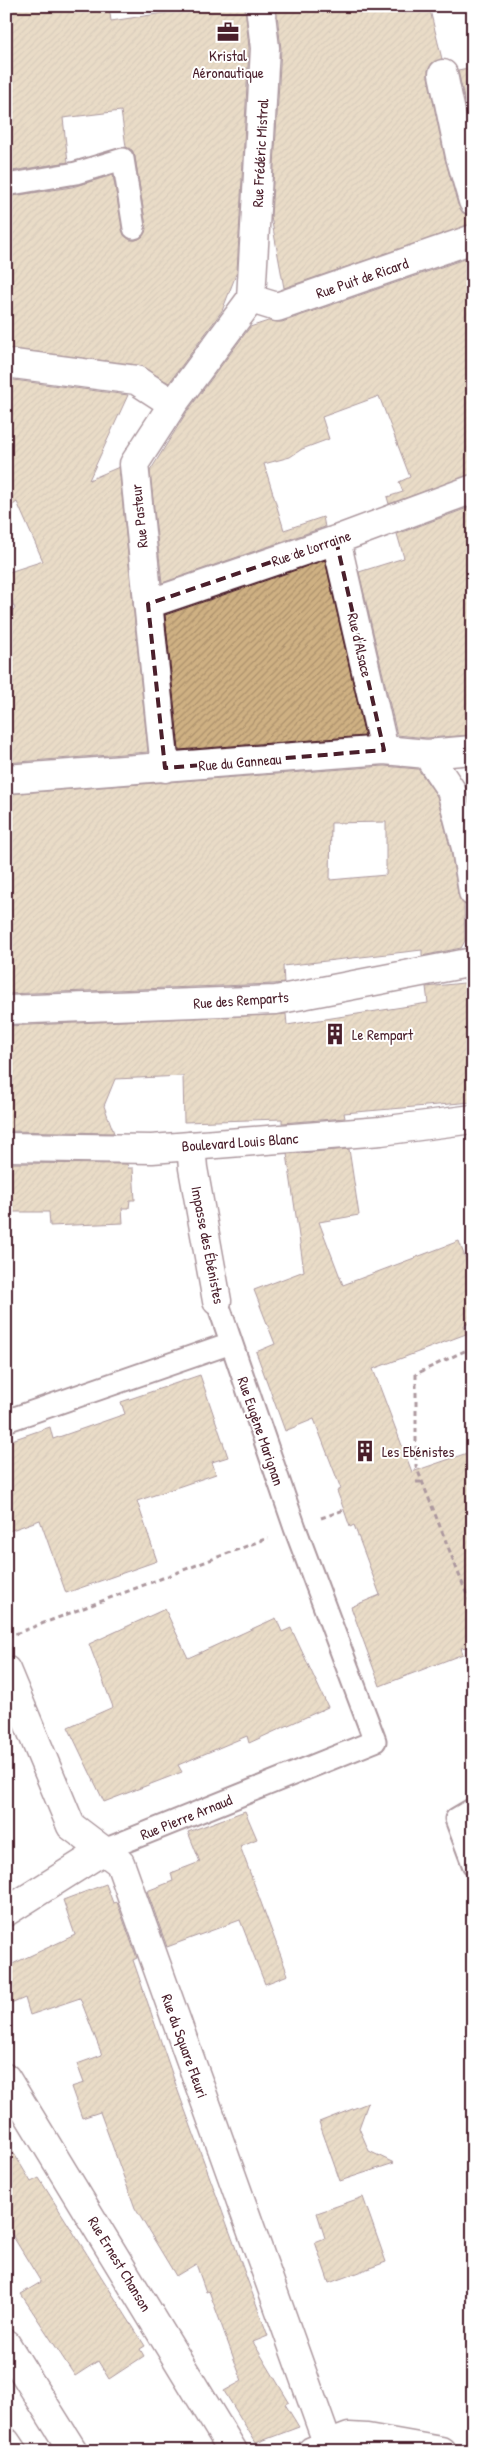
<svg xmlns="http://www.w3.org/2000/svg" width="479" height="2457" viewBox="0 0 479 2457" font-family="'Patrick Hand',sans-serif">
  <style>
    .water { fill: url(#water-ripples); stroke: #788ca6 }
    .building { fill: url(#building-hatch); stroke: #4a1f2b; fill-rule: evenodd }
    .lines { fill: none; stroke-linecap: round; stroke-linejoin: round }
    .lane-casing { stroke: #4a1f2b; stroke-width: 25 }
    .street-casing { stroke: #4a1f2b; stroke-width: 31 }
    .secondary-casing { stroke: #4a1f2b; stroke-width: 31 }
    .primary-casing { stroke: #4a1f2b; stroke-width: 31 }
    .path { stroke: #4a1f2b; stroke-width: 3; stroke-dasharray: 5 4; stroke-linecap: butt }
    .lane { stroke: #fff; stroke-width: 21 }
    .street { stroke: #fff; stroke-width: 28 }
    .secondary { stroke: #fff; stroke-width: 28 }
    .primary { stroke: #fff; stroke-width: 28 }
    .marked { fill: none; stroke: #4a1f2b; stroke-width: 4; stroke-dasharray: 10 6; stroke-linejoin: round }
    .labels { text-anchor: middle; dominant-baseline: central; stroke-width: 4; stroke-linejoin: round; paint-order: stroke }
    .poi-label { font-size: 15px; fill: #4a1f2b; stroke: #fff; text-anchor: start }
    .street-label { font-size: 15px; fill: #4a1f2b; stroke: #fff }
  </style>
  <defs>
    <pattern id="water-ripples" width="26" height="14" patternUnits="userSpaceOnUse" patternTransform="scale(1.25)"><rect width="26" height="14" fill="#97d5f8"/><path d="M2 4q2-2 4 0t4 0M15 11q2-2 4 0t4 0" fill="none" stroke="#84b6d5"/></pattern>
    <pattern id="building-hatch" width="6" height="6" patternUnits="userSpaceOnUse" patternTransform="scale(1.25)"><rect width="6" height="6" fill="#cfb183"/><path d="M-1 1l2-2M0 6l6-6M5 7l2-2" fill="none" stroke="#aa8f6b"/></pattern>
  </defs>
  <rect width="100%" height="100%" fill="#fff"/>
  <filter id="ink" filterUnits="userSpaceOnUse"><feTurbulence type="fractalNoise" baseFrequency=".02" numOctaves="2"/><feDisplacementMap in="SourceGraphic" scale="10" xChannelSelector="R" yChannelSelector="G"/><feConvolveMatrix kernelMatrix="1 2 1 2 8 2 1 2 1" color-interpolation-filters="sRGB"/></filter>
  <g filter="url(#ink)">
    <path class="water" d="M118 6H141L140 10 124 12Z"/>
    <path class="building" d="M6 6H109L111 21 191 9 190 6H245L249 48 237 272 222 311 169 383 138 365 6 348V197L72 187 113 175 124 235 130 240H136L142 237 146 227 135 157 132 150 126 147 121 111 63 118 68 162 6 172Z
      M276 6H429L442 59 432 63 428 70V77L445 159 458 205 463 213 473 216V224L284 288 271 217 281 49Z
      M473 67V141L458 70Z
      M473 256V474L389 504 387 497 403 492 399 482 410 477 379 396 322 417 329 439 302 449 290 457 264 464 284 530 323 517 325 527 162 583 150 471 186 413 250 327 268 321 282 322Z
      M6 379 128 395 89 480 119 467 148 752 6 763V612L15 609 6 587V573L43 561 17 502 6 510Z
      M473 506V735L427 738 397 735 359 572 404 558 397 534Z
      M325 560 365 736 179 750 165 615Z
      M384 766 418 769 437 796 451 851 458 894 464 904 465 941 461 948 422 956V950L283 966 284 983 274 984 6 994V794ZM386 822V875L330 880 331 823Z
      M473 982V1102L344 1113 345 1118 282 1123V1119L184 1122 183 1076 115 1079 104 1106 114 1133 6 1131V1026L286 1014 287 1025 428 1003 426 987Z
      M349 1149 359 1215 319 1222 343 1285 459 1241 473 1279V1322L464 1325 466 1334 373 1369 412 1472 473 1451V1646L461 1648 463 1654 380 1686 351 1607 380 1595 354 1525 350 1527 344 1510 337 1491 341 1489 314 1419 285 1431 256 1352 275 1344 254 1290 304 1271 287 1154Z
      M6 1163 127 1164 128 1168H133L135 1200H130L129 1208H122L123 1223 50 1226 49 1212H6Z
      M200 1375 228 1457 212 1462 216 1474 137 1501 157 1561 66 1593 40 1520 6 1532V1442L50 1427 53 1439 125 1414 121 1402Z
      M165 1609 188 1658 276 1618 282 1632 291 1628 328 1707 249 1743 247 1736 178 1765 182 1772 104 1802 68 1727 113 1707 89 1644Z
      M245 1811 257 1839 240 1846 288 1975 265 1984 240 1920 167 1947 147 1891 173 1881 171 1873 200 1862 188 1832Z
      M106 1884 113 1903 117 1902 137 1958 133 1960 178 2091 268 2336 253 2342 289 2402 285 2404 299 2427 256 2443 224 2391 242 2381 209 2291 206 2292 196 2264 176 2276 135 2208 100 2112 82 2118 71 2087 84 2083 77 2064 102 2055 80 1998 30 2015 25 1998 6 2006V1967L75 1935 63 1900Z
      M368 2103 359 2128 369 2151 394 2163 340 2181 319 2122Z
      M6 2140 31 2182 39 2178 145 2346 140 2349 144 2356 109 2379 98 2361 75 2376 21 2294 41 2282 6 2225Z
      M363 2197 386 2262 329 2283 315 2242 325 2238 317 2213Z"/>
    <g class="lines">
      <g class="lane-casing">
        <path id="lane" d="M6 185 76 173 123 159 134 228
          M6 1421 231 1343
          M473 1809 456 1819 473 1864
          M104 1850 375 1741 295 1528 217 1301"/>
      </g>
      <g class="street-casing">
        <path id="street" d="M443 74 460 156 473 201
          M251 299 265 48 260 6
          M251 299 277 307 473 239
          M6 363 136 380 173 404
          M336 540 384 750
          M148 604 336 540 473 489
          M427 754 451 790 466 848 473 892
          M165 768 134 464 173 404 251 299
          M6 779 384 750 427 754 473 750
          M6 1010 276 1000 473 962
          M191 1146 193 1168 217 1301
          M6 1670 71 1826 120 1863 328 2445
          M6 1912 104 1850
          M6 2078 233 2451
          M312 2451 349 2437 367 2438 441 2451"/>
      </g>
      <g class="secondary-casing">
        <path id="secondary" d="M6 1147 152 1149 381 1131 473 1119"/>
      </g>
      <g class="primary-casing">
        <path id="primary" d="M6 2344 73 2451
          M6 2442 12 2451"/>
      </g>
      <path class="path" d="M473 1347 416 1374V1466L473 1610
        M416 1482H423
        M321 1518 344 1510
        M7 1637 268 1538"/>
      <use href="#lane" class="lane"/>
      <use href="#street" class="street"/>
      <use href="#secondary" class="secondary"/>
      <use href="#primary" class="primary"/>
    </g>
  </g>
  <path d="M0 0H479V2457H0ZM336 540 384 750 165 768 148 604Z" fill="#fff" fill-opacity=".55" fill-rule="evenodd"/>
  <path class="marked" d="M336 540 384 750 165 768 148 604Z"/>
  <defs>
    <g id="office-bare" transform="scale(1.725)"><path d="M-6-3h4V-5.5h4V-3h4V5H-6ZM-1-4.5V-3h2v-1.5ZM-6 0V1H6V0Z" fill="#4a1f2b" stroke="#fff" stroke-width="2.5" paint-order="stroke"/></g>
    <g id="building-bare" transform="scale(1.725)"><path d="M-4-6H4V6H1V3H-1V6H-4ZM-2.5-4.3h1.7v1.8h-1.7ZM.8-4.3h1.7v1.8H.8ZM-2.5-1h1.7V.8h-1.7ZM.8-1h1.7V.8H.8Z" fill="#4a1f2b" stroke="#fff" stroke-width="2.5" paint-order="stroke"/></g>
  </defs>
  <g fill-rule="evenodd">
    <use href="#office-bare" x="228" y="32"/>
    <use href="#building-bare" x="335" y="1034"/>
    <use href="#building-bare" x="365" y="1451"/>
  </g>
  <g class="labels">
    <g class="poi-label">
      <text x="228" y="55" text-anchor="middle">Kristal<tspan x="228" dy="17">Aéronautique</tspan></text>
      <text x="352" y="1034">Le Rempart</text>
      <text x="382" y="1451">Les Ebénistes</text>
    </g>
    <g class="street-label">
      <text transform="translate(260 153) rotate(-87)">Rue Frédéric Mistral</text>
      <text transform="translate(362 278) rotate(-19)">Rue Puit de Ricard</text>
      <text transform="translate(139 516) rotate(-96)">Rue Pasteur</text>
      <text transform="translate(311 548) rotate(-19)">Rue de Lorraine</text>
      <text transform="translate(360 645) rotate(77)">Rue d'Alsace</text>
      <text transform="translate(240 762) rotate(-5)">Rue du Canneau</text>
      <text transform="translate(241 1000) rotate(-4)">Rue des Remparts</text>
      <text transform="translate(240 1142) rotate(-4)">Boulevard Louis Blanc</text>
      <text transform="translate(208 1245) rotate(79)">Impasse des Ébénistes</text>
      <text transform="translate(261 1431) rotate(71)">Rue Eugène Marignan</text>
      <text transform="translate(186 1817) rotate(-22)">Rue Pierre Arnaud</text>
      <text transform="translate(185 2046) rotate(70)">Rue du Square Fleuri</text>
      <text transform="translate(120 2264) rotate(59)">Rue Ernest Chanson</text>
    </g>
  </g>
  <rect width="479" height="2457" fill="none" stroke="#fff" stroke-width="25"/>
  <rect x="12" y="12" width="454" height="2432" fill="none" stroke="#4a1f2b" stroke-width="2" filter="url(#ink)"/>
</svg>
